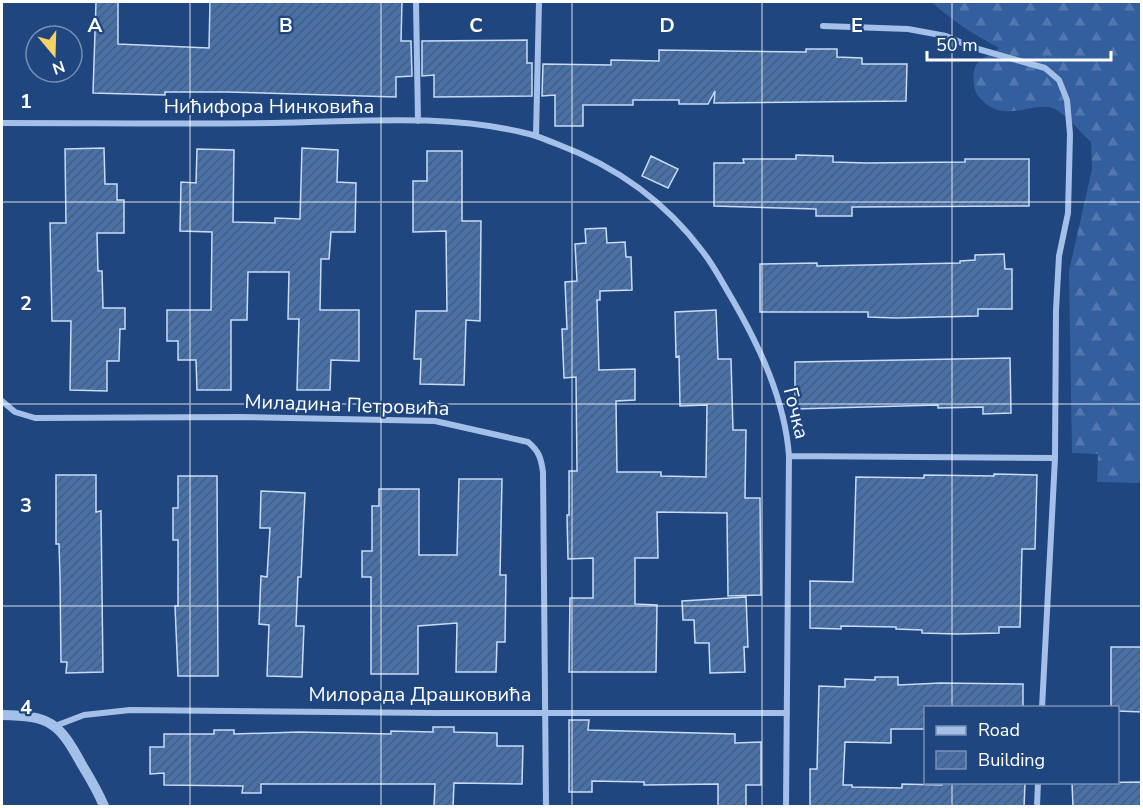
<svg xmlns="http://www.w3.org/2000/svg" width="1143" height="808" viewBox="0 0 1143 808" font-family="'Nunito Sans',sans-serif">
  <style>
    .forest { fill: url(#forest-firs) }
    .building { fill: url(#building-hatch); stroke: #c8dbf6; stroke-width: 1.5 }
    .lines { fill: none; stroke-linecap: round; stroke-linejoin: round }
    .minor { stroke: #a4c0e8; stroke-width: 6 }
    .tertiary { stroke: #a4c0e8; stroke-width: 10 }
    .grid { fill: none; stroke: #fff; stroke-width: 1.5; stroke-opacity: 0.55 }
    .labels { text-anchor: middle; dominant-baseline: central; stroke-width: 4.5; stroke-linejoin: round; paint-order: stroke }
    .street-label { font-size: 20px; fill: #fff; stroke: #1f467f }
    .grid-label { font-size: 20px; text-anchor: middle; font-weight: bold; fill: #fff; stroke: #1f467f; stroke-width: 4.5; stroke-linejoin: round; paint-order: stroke }
  </style>
  <defs>
    <pattern id="forest-firs" width="22" height="20" patternUnits="userSpaceOnUse" patternTransform="scale(1.5)"><rect width="22" height="20" fill="#335f9e"/><path d="M5 1l3.5 6h-7zM16 11l3.5 6h-7z" fill="#5277ad"/></pattern>
    <pattern id="building-hatch" width="6" height="6" patternUnits="userSpaceOnUse" patternTransform="scale(1.5)"><rect width="6" height="6" fill="#4870a9"/><path d="M-1 1l2-2M0 6l6-6M5 7l2-2" fill="none" stroke="#4a5c76"/></pattern>
  </defs>
  <rect width="100%" height="100%" fill="#1f467f"/>
  <path class="forest" d="M931 2H1141V483L1097 482 1098 454 1072 453 1069 271 1092 169 1091 142C1081 133 1068 117 1057 110 1038 98 1006 125 983 101 978 96 975 93 974 86 971 59 981 62 999 48 974 35 952 20 931 2Z"/>
  <path class="building" d="M96 2H118V44L209 48 210 2H402L401 41H411L412 76 396 77V97L227 92H165V95L93 93Z
    M527 40V63H532V96L434 97V75L422 76V41Z
    M806 49H837V57L862 58V64H907L906 101 714 103 715 91 708 104H679V100H633V105H583V126H555V95L542 96 543 64 611 65V60L659 61V50L806 52Z
    M104 148 105 184H117V200H124V233H97L98 271H102L103 308H125V329H120L119 361H107V391L70 390 71 321H52L50 223H66L65 149Z
    M302 148 338 150 337 182 356 183 355 232H331L329 259H321L320 310H359V361L331 360 330 390H297L299 319H288L289 272H248L247 320H231V390H197L196 360H178V341H167V310H211L212 232 180 231 181 182 196 183 197 149 234 150 233 222 275 223V218L300 219Z
    M427 151H462V221H481L480 321 466 320 464 385 420 384 421 359H414L416 311H447L446 231 413 232V181H427Z
    M796 155 833 156V162L867 163 965 162V159H1029V206L852 207V216H816V209L714 206V163H744L743 159H796Z
    M651 156 678 169 668 188 642 176Z
    M606 228 607 243 625 242 626 257H631L632 290 600 291V300H597L599 370 635 369V400L616 401 617 472H661V476L706 477 707 405 680 406 679 356 676 357 675 312 716 310 718 359H731L733 430H746L745 498H760L761 595 728 596 727 513 657 512 658 558H635V604L657 605 656 672H569L570 598H593V558L568 559 567 515H569V471H577L576 377 564 378 562 329H567L565 282 577 281 575 244 586 243 585 229Z
    M1004 254 1005 269H1012V309H978V316L896 318 868 317V312H760V264L817 263V266L960 263V261L975 260V255Z
    M1010 358 1011 413 983 414V407L938 408V405L795 409V362Z
    M994 474 1037 475 1035 549H1022L1020 627H999V633L957 634 922 633V630L896 629V627L841 626V629L810 628V581L853 582 856 477 924 478V475L994 476Z
    M56 475H96V512L101 511 103 672 66 673 67 662H61L60 577 59 544H56Z
    M178 476H217L218 676H178L175 606H178V540H173V508H178Z
    M459 479H502L500 575H506L505 642H497L496 672H456L457 623 418 626V674H371V577H362V551H372V506H379V489H419V555H457Z
    M261 491 305 493 301 577H298L296 626H304L302 677 267 676 269 625 259 624 261 576 267 577 270 528H260Z
    M746 597 748 647H744L745 672 710 673 709 643H695L694 620H683L682 601Z
    M1111 647H1142V712L1118 711V708H1111Z
    M875 677H898V685L941 683 1023 684V708H926V729H891V743L845 742 843 785H852V787L902 788V784L942 785V783H1025L1024 807H810V769H817L819 686 845 687V679L875 680Z
    M569 720H589L588 730 735 734V743L761 742V785H746V807H718V784L644 785V782L592 781V792H569Z
    M433 727H454V732L497 733V746H523L522 784 454 783 453 807H434L435 784H261V793H242L243 786 164 785V773L150 774V747H164V734H214V730H234V734L299 732 391 734V731L433 732Z
    M1142 782V807H1073L1072 783Z"/>
  <g class="lines">
    <path class="minor" d="M416 2 418 121
      M823 26 908 29 946 36 971 47 1045 68 1059 80 1067 100 1070 134 1068 213 1059 256 1056 310 1055 458 1042 708
      M2 123C92 123 183 124 273 123 356 122 443 113 525 133 536 135 546 140 557 144 615 166 666 202 703 252 714 266 722 282 731 297 759 345 785 400 789 456L786 806
      M536 136 539 2
      M2 401 15 412 35 418 238 417 435 421 528 442C539 451 541 458 543 472L546 806
      M789 456 1055 458
      M55 726 84 715 130 710 436 713H787
      M1037 806 1038 782"/>
    <path class="tertiary" d="M2 715C50 716 59 722 82 765 90 778 98 792 104 806"/>
  </g>
  <path class="grid" d="M190 2V806M381 2V806M572 2V806M762 2V806M952 2V708M2 202H1142M2 404H1142M2 606H1142M952 782V806"/>
  <g class="labels">
    <g class="street-label">
      <text x="269" y="106">Нићифора Нинковића</text>
      <text transform="translate(347 405) rotate(2)">Миладина Петровића</text>
      <text transform="translate(796 413) rotate(76)">Гочка</text>
      <text x="420" y="694">Милорада Драшковића</text>
    </g>
  </g>
  <g class="grid-label">
    <text x="95" y="32">A</text>
    <text x="286" y="32">B</text>
    <text x="476" y="32">C</text>
    <text x="667" y="32">D</text>
    <text x="857" y="32">E</text>
    <text x="26" y="108">1</text>
    <text x="26" y="310">2</text>
    <text x="26" y="512">3</text>
    <text x="26" y="714">4</text>
  </g>
  <rect width="1143" height="808" fill="none" stroke="#ffffff" stroke-width="6"/>
  <rect x="924" y="706" width="195" height="78" fill="#1f467f" stroke="#7990b2" stroke-width="1.5"/>
  <rect x="936" y="726" width="30" height="9" fill="#a4c0e8" stroke="#7990b2" stroke-width="1.5"/>
  <text x="978" y="736" font-size="18" fill="#ffffff">Road</text>
  <rect x="936" y="751" width="30" height="18" fill="url(#building-hatch)" stroke="#7990b2" stroke-width="1.5"/>
  <text x="978" y="766" font-size="18" fill="#ffffff">Building</text>
  <g transform="translate(54 54) rotate(161)"><circle r="28" fill="#1f467f" stroke="#7990b2" stroke-width="1.5"/>
  <path d="M0-4.5L10 22L0 15L-10 22Z" fill="#f6d164"/>
  <text y="-9" font-size="16" font-weight="bold" text-anchor="middle" fill="#ffffff">N</text>
  </g>
  <path d="M927 51v9h184v-9" fill="none" stroke="#ffffff" stroke-width="3"/>
  <text x="936" y="51" font-size="18" fill="#ffffff" stroke="#1f467f" stroke-width="4.5" paint-order="stroke">50 m</text>
</svg>
